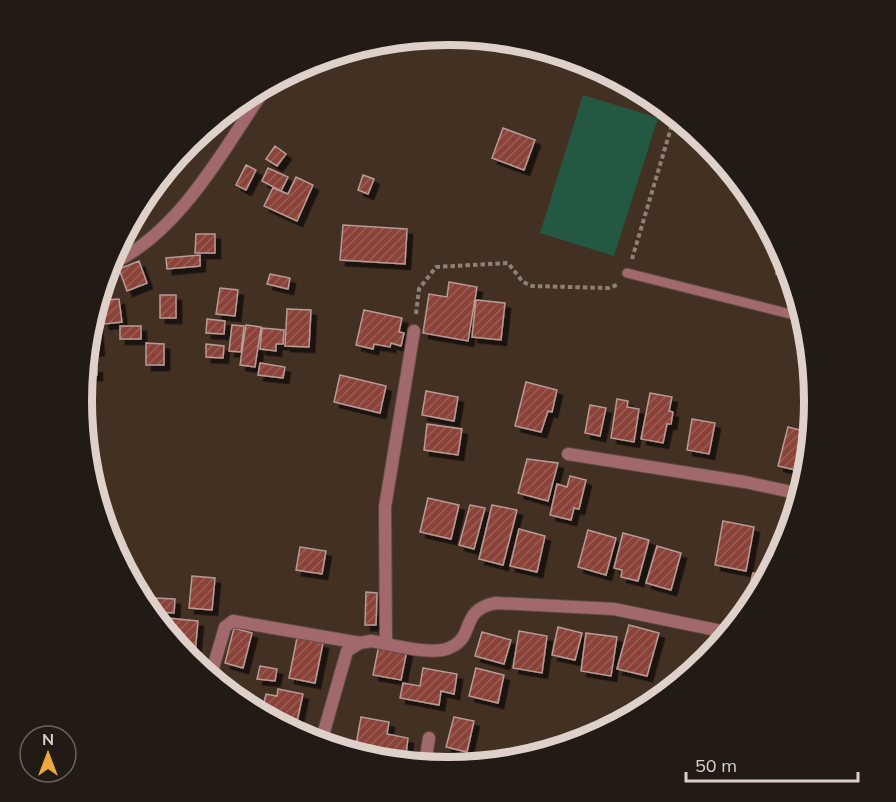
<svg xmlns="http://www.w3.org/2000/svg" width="896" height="802" viewBox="0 0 896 802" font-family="Mulish,sans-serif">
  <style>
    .pitch { fill: #235942 }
    .building { fill: url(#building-hatch); stroke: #b79b95; stroke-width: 1.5; filter: url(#shadow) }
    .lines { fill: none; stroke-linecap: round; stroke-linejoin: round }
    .service-casing { stroke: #5e4d41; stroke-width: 11 }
    .minor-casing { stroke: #5e4d41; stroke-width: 14 }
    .tertiary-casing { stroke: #5e4d41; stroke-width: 14 }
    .path { stroke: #8f8075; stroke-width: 4; stroke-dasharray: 4.5 3; stroke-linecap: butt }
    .service { stroke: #a1696c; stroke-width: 9 }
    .minor { stroke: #a1696c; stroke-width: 12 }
    .tertiary { stroke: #a1696c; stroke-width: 12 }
    .rim { fill: none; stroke: #ddd1c9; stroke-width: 8 }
  </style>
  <defs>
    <pattern id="building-hatch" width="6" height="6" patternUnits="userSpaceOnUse" patternTransform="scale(1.5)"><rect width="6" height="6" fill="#8b4337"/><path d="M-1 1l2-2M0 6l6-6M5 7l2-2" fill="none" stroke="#9b5d53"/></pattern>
    <filter id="shadow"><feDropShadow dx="5.5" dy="5.5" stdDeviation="0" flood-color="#0009"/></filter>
  </defs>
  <rect width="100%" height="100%" fill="#423023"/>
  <path class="pitch" d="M583 95 658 118 614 256 540 233Z"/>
  <path class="building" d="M503 128 535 140 524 170 492 158Z
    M275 146 286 154 277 166 266 159Z
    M246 165 256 170 246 190 236 185Z
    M268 168 288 177 281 191 262 181Z
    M363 175 374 179 368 194 358 190Z
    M296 177 313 185 297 221 264 206 273 188 288 194Z
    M343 225 407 229 405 264 340 260Z
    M196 234H215V253H195Z
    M200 255V266L167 269 166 258Z
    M778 260 787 261 790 276 776 274Z
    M139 261 147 283 127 291 119 269Z
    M270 274 290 278 288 289 267 284Z
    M449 282 477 287 468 341 423 333 429 294 447 297Z
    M220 288 238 290 235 316 216 314Z
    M160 295H176V318H160Z
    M119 299 122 322 104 324 102 300Z
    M476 300 505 303 501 340 472 337Z
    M287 309 311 310 309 347 285 346Z
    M364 310 402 318 399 332 404 333 401 346 391 343 390 347 374 344 373 349 356 345Z
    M207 319 225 321 224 334 206 333Z
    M97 325 99 350 91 351Z
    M232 325 244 326 241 352 229 351Z
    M246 325 261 327 255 367 240 365Z
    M120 326H141V339H120Z
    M262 328 284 330 283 344H276V351L260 349Z
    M146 343 164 344V365H146Z
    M206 344 224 346 223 358 206 357Z
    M260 363 285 367 283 378 258 375Z
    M97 367V375H87L88 368Z
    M340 375 386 386 380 413 334 402Z
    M526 382 557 390 552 412 548 411 541 432 515 426Z
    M426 391 458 397 454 421 422 415Z
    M650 393 672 397 669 411 673 412 671 424H667L663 443 641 439Z
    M617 399 628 401 627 407 639 409 634 442 611 438Z
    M590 405 606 408 600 436 585 433Z
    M692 419 715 423 709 454 687 450Z
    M427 424 462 429 458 455 424 450Z
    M788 427 808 432 800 471 778 466Z
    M527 459 558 463 548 501 518 493Z
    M570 476 586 480 579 509 574 508 571 520 550 515 557 484 567 487Z
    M428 498 459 505 451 539 420 532Z
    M470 505 485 508 474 549 459 545Z
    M492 505 517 510 503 565 479 559Z
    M723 521 754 527 746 571 715 565Z
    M519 529 545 536 537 572 510 566Z
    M588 530 616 538 606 575 578 567Z
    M623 533 649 540 638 581 621 577 622 570 614 568Z
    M657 546 681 553 671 590 646 583Z
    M300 547 326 551 322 574 296 570Z
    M753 573 763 576 747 601H746Z
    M192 576 215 578 212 610 189 608Z
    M366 592 377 593 376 625H365Z
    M155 598 175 599 174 613 157 612 154 608Z
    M167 618 198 621 194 664 189 660 166 626Z
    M629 625 659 633 647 676 617 669Z
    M558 627 582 633 575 660 552 655Z
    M234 628 252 633 243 668 225 663Z
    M519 631 547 636 542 673 513 668Z
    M482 632 511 640 504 664 475 656Z
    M586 633 617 637 611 676 581 671Z
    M297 638 323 643 315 683 289 678Z
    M379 645 407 650 401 680 373 675Z
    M260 666 277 669 275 681 257 679Z
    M423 668 457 674 454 694 441 691 439 705 400 698 403 683 420 686Z
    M476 668 504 675 498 703 469 696Z
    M278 689 303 694 295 731 256 705 263 707 266 694 277 696Z
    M361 717 389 722 387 734 408 738 406 754 356 745Z
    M454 717 474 721 467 752 446 747Z"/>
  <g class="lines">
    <g class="service-casing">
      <path id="service" d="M627 273 798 316"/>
    </g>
    <g class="minor-casing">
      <path id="minor" d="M568 454 745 482 796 493
        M386 643 385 507 414 331
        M211 675 225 627 233 621 360 643
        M321 742 347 651 360 643 371 641C390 644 432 656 449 648 477 637 458 610 496 603L614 609 726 632
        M425 763 429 738"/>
    </g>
    <g class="tertiary-casing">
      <path id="tertiary" d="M109 265C178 234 221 154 262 93"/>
    </g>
    <path class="path" d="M627 88 630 95 669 119 671 128 632 259
      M416 314 419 289 436 267 508 263 523 282 532 286 609 288 619 284"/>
    <use href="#service" class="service"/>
    <use href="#minor" class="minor"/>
    <use href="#tertiary" class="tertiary"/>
  </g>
  <path d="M0 0H896V802H0ZM92 401a356 356 0 1 1 712 0a356 356 0 1 1-712 0Z" fill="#221a14" fill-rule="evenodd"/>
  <path class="rim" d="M92 401a356 356 0 1 1 712 0a356 356 0 1 1-712 0Z"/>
  <g transform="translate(48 754)"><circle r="28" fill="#221a14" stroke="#6d635c" stroke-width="1.5"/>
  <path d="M0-4.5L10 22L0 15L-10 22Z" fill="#eda83b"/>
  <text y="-9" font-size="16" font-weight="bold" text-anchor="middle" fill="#ddd1c9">N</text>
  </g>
  <path d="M686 772v9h172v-9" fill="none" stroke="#ddd1c9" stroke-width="3"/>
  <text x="695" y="772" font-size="18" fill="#ddd1c9" stroke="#221a14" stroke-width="4.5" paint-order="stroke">50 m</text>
</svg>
